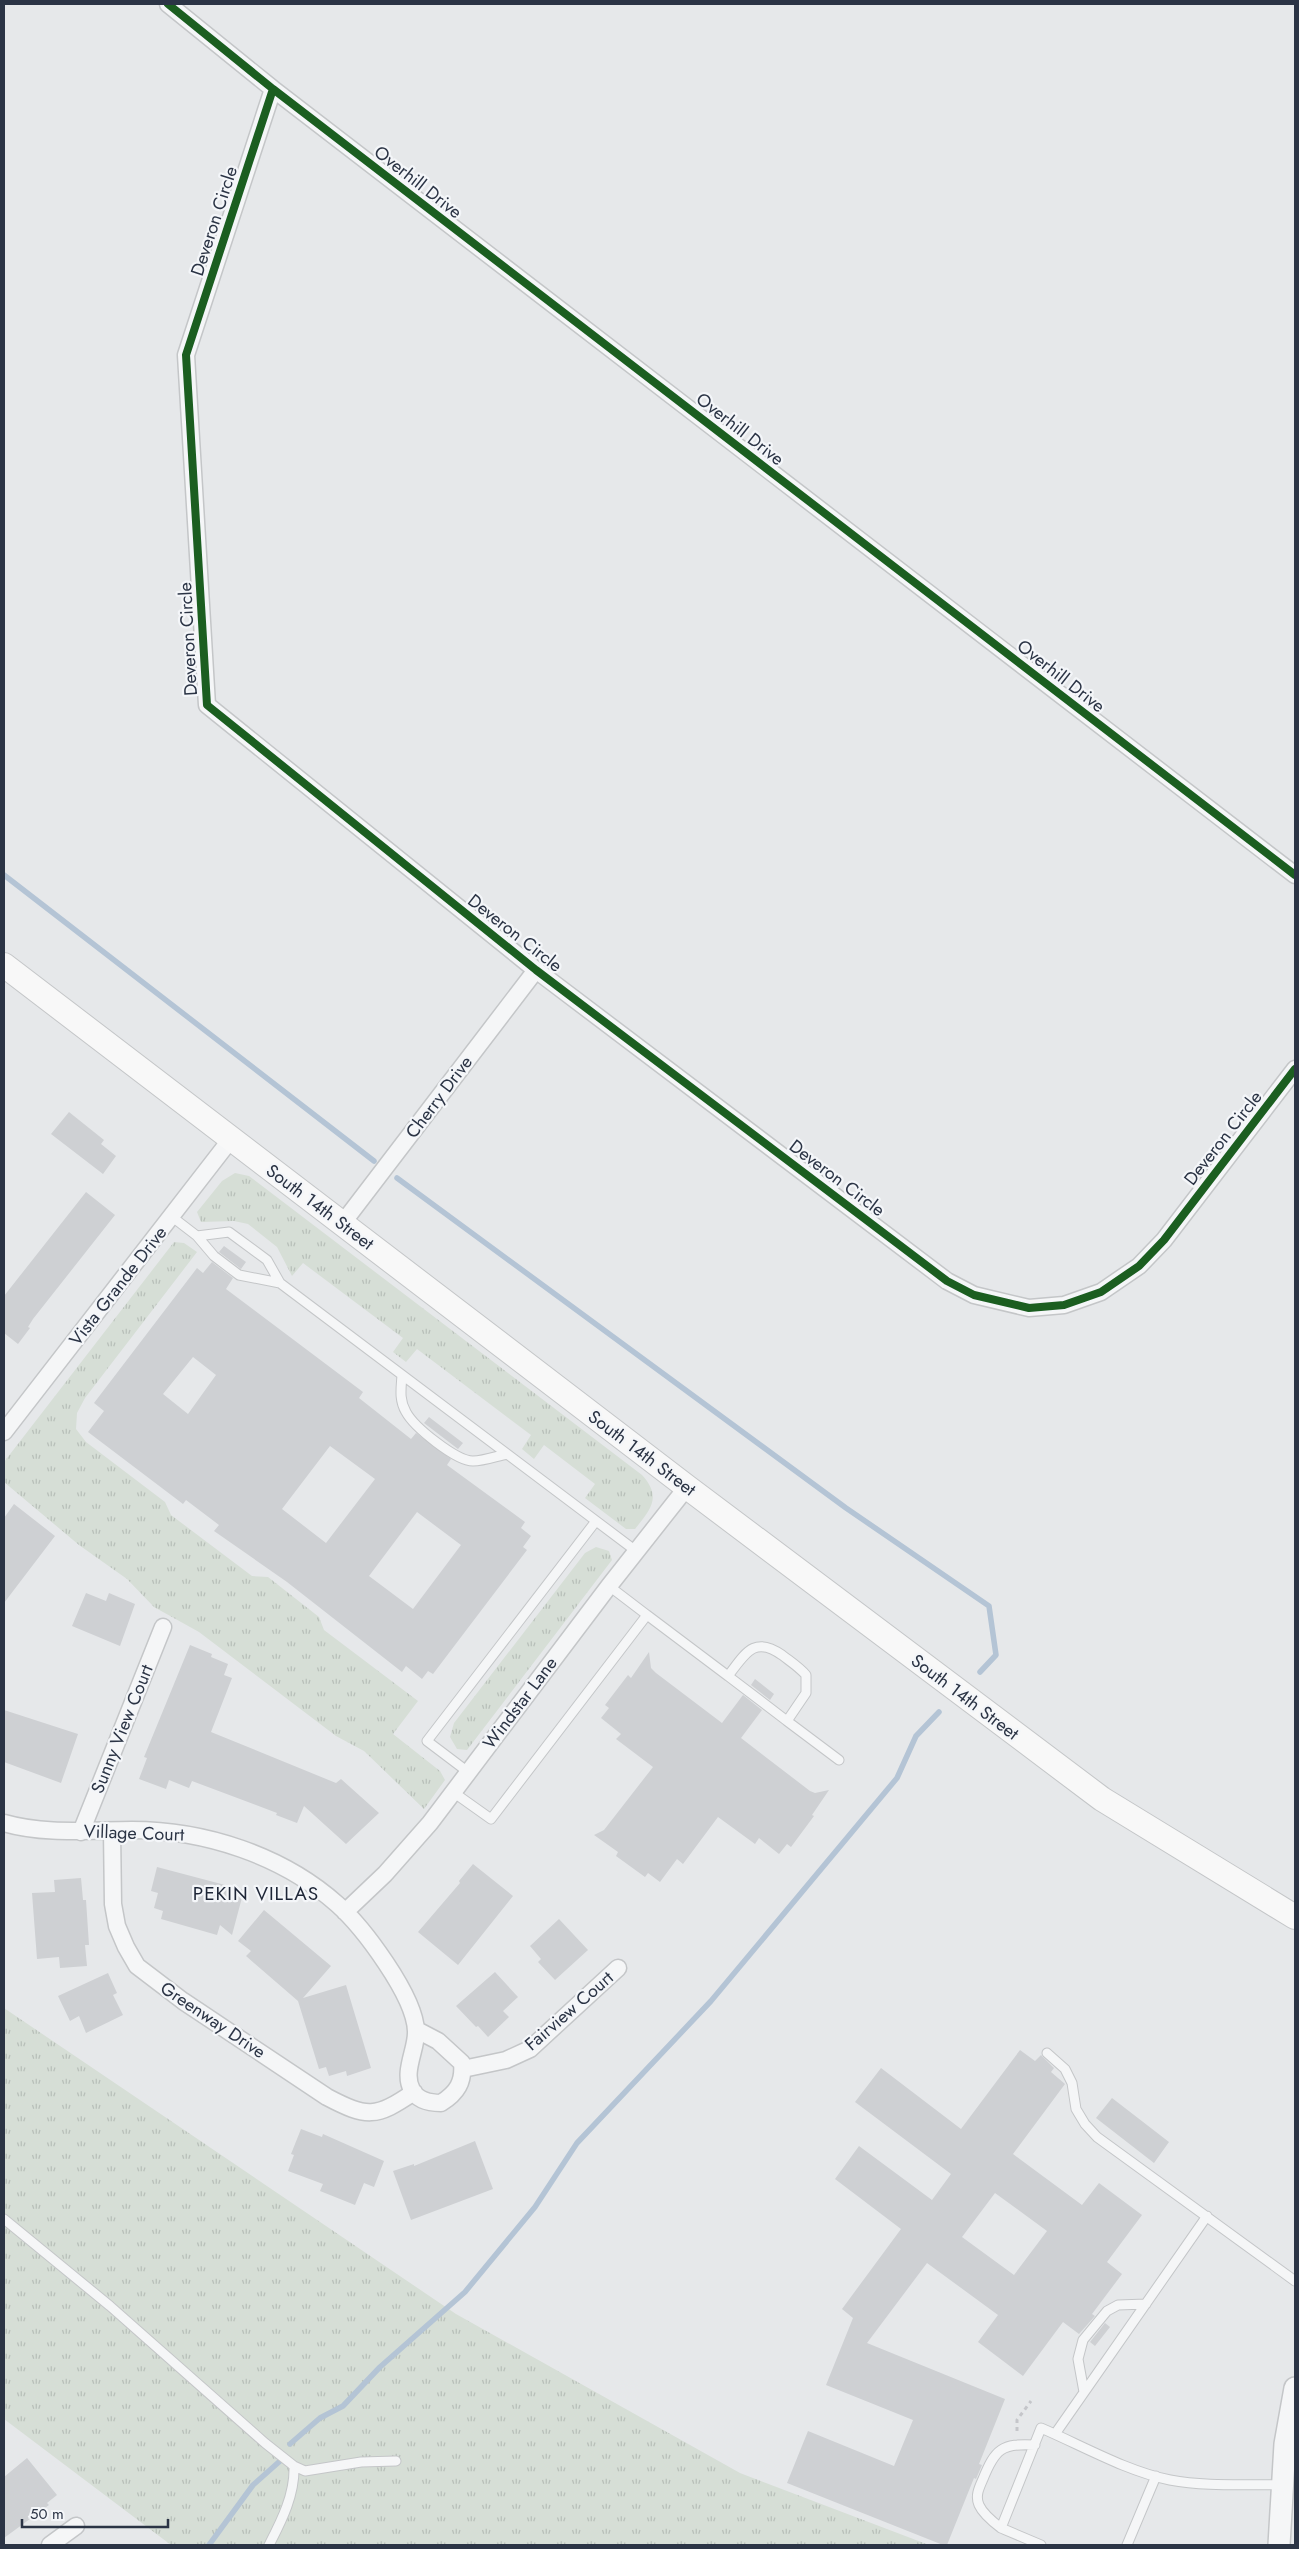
<svg xmlns="http://www.w3.org/2000/svg" width="1299" height="2549" viewBox="0 0 1299 2549" font-family="Jost,sans-serif">
  <style>
    .grass { fill: url(#grass-tufts) }
    .lines { fill: none; stroke-linecap: round; stroke-linejoin: round }
    .stream { stroke: #b4c4d5; stroke-width: 5.5 }
    .building { fill: #ced0d3; fill-rule: evenodd }
    .service-casing { stroke: #c4c6c8; stroke-width: 11 }
    .minor-casing { stroke: #c4c6c8; stroke-width: 19 }
    .tertiary-casing { stroke: #c4c6c8; stroke-width: 24 }
    .secondary-casing { stroke: #c4c6c8; stroke-width: 26 }
    .path { stroke: #c5c6ca; stroke-width: 3; stroke-dasharray: 4 4; stroke-linecap: butt }
    .service { stroke: #f5f6f7; stroke-width: 9 }
    .minor { stroke: #f5f6f7; stroke-width: 16 }
    .tertiary { stroke: #f5f6f7; stroke-width: 21 }
    .secondary { stroke: #f8f8f8; stroke-width: 24 }
    .cycleway-casing { stroke: #f4f6f9; stroke-width: 11 }
    .cycleway { stroke: #1b5e20; stroke-width: 8 }
    .labels { text-anchor: middle; dominant-baseline: central; stroke-width: 4.5; stroke-linejoin: round; paint-order: stroke }
    .street-label { font-size: 18px; fill: #2b3445; stroke: #f4f6f9 }
    .neighbourhood-label { font-size: 19px; letter-spacing: 1px; fill: #1d2536; stroke: #f4f6f9 }
  </style>
  <defs>
    <pattern id="grass-tufts" width="24" height="20" patternUnits="userSpaceOnUse" patternTransform="scale(1.25)"><rect width="24" height="20" fill="#d6ded6"/><path d="M3 7l-1-3M5 7V3M7 7l1-3M15 17l-1-3M17 17v-4M19 17l1-3" fill="none" stroke="#b8bfb9"/></pattern>
  </defs>
  <rect width="100%" height="100%" fill="#e6e8ea"/>
  <path class="grass" d="M235 1173 249 1176 642 1475C662 1497 651 1509 635 1529H626L585 1498 595 1484 544 1445 534 1459 522 1449 531 1435 417 1349 406 1362 393 1352 403 1338 303 1263 292 1276 277 1247 248 1224 234 1221 201 1222 197 1212 222 1181Z
    M174 1242 184 1243 197 1252 85 1398 77 1413 76 1429 86 1442 165 1502 171 1515 252 1576 268 1577 319 1617 324 1630 418 1701 393 1734 440 1771 445 1780 424 1809 364 1751 336 1736 199 1632 154 1607 127 1579 79 1545 4 1482V1462Z
    M596 1547 609 1551 612 1560 467 1750 457 1749 450 1737 454 1723 585 1553Z
    M4 2008 456 2314 740 2473 929 2545H171L4 2419Z"/>
  <g class="lines">
    <path class="stream" d="M4 875 374 1161
      M397 1178 846 1508 989 1606 996 1655 980 1672
      M290 2444 320 2418 343 2406 380 2367 465 2292 535 2207 577 2143 711 2001 897 1778 916 1736 939 1712
      M209 2545 253 2485 280 2461"/>
  </g>
  <path class="building" d="M69 1112 104 1140 101 1144 116 1156 103 1174 51 1134Z
    M86 1192 115 1215 33 1319 28 1327 30 1328 18 1344 4 1333V1296Z
    M224 1246 246 1262 241 1269 219 1252Z
    M212 1262 233 1278 226 1289 363 1392 359 1398 411 1439 416 1433 451 1459 447 1465 525 1522 521 1528 531 1536 523 1547 527 1550 433 1674 428 1671 422 1679 406 1666 402 1672 287 1582 214 1531 219 1525 186 1500 183 1504 88 1432 104 1411 94 1403 197 1268 203 1273ZM193 1357 216 1375 188 1414 163 1394ZM330 1446 375 1479 326 1543 282 1509ZM417 1512 461 1545 413 1609 369 1576Z
    M429 1417 463 1443 458 1449 424 1423Z
    M14 1504 55 1536 4 1603V1518Z
    M86 1593 106 1601 109 1593 135 1604 120 1646 72 1626Z
    M190 1645 212 1654 211 1657 228 1664 224 1675 232 1678 211 1732 336 1783 341 1779 379 1813 346 1844 304 1806 297 1823 276 1815 277 1813 192 1781 189 1788 169 1780 166 1789 139 1779 147 1758 144 1757Z
    M649 1652 651 1668 656 1673 722 1723 743 1695 762 1710 741 1738 810 1791 815 1793 829 1790 812 1815 814 1816 791 1847 787 1844 779 1854 759 1838 755 1844 718 1817 683 1864 677 1859 660 1882 648 1873 645 1877 616 1856 618 1852 594 1835 604 1830 653 1767 616 1739 621 1734 601 1718 609 1708 605 1705 628 1675 631 1678Z
    M755 1679 774 1694 770 1700 751 1685Z
    M4 1710 78 1734 61 1783 4 1762Z
    M473 1864 513 1896 458 1965 418 1932 460 1883 459 1881Z
    M157 1867 244 1890 232 1935 220 1925 217 1935 161 1919 163 1911 154 1908 158 1893 151 1891Z
    M81 1878 83 1900H86L89 1945H85L87 1966 60 1968 59 1957 37 1959 32 1893 55 1892 54 1880Z
    M264 1910 331 1966 303 1998 346 1985 371 2068 347 2076 346 2071 329 2076 326 2067 319 2069 298 2001 246 1956 251 1951 238 1941Z
    M559 1919 588 1950 555 1980 538 1962 541 1959 530 1946Z
    M495 1972 518 1997 503 2011 509 2017 488 2037 478 2026 476 2027 456 2006Z
    M108 1973 117 1993 113 1995 123 2015 86 2033 79 2016 70 2021 58 1996Z
    M1020 2050 1035 2061 1041 2055 1054 2068 1051 2072 1065 2084 1013 2154 1082 2205 1099 2183 1142 2215 1107 2262 1122 2274 1092 2314 1095 2316 1079 2334 1063 2322 1023 2376 978 2342 998 2315 927 2263 867 2343 1005 2399 979 2464 982 2465 976 2479 974 2478 947 2545H943L787 2483 808 2431 894 2466 913 2420 826 2385 853 2318 842 2309 901 2229 835 2179 859 2146 932 2200 951 2174 855 2102 881 2068 961 2129ZM995 2193 1047 2231 1014 2275 962 2237Z
    M1112 2098 1169 2142 1154 2163 1096 2118Z
    M301 2129 322 2137 323 2134 384 2161 374 2187 364 2183 355 2205 320 2191 323 2184 288 2171 294 2155 291 2154Z
    M475 2141 493 2189 411 2220 393 2171 414 2164V2166Z
    M1105 2323 1110 2327 1095 2346 1090 2342Z
    M27 2458 57 2495 47 2503 49 2505 4 2538V2477Z"/>
  <g class="lines">
    <g class="service-casing">
      <path id="service" d="M171 1216 197 1236 229 1232 267 1260 280 1283 636 1551
        M197 1236 214 1256 239 1275 280 1283
        M402 1375C401 1389 399 1400 406 1412 414 1427 456 1461 473 1461 484 1461 497 1456 507 1454
        M647 1615 728 1676C745 1654 754 1635 782 1655 791 1662 799 1667 806 1675V1693L787 1721 839 1760
        M728 1676 787 1721
        M468 1772 427 1741 596 1521
        M453 1792 491 1819 647 1615 609 1586
        M1047 2053 1065 2069 1072 2083 1076 2109 1085 2124 1097 2137 1295 2281
        M4 2219 110 2306 265 2443 294 2466 305 2471 361 2462 396 2461
        M1084 2392 1078 2359 1083 2340 1107 2311 1118 2305 1146 2304
        M1055 2434 1207 2216
        M1001 2528C993 2522 983 2514 979 2505 975 2496 979 2488 983 2479 995 2449 1002 2443 1035 2445
        M269 2545C282 2520 295 2494 294 2466
        M1041 2545 1001 2528 1041 2428C1083 2446 1126 2471 1170 2480 1207 2487 1245 2484 1282 2485
        M1127 2545 1156 2476"/>
    </g>
    <g class="minor-casing">
      <path id="minor" d="M168 4 273 89 1295 875
        M273 89 186 355 207 705 536 970 947 1281 974 1295 1029 1308 1064 1305 1101 1292 1139 1266 1164 1240 1295 1069
        M342 1224 536 970
        M4 1432 231 1139
        M4 1823C46 1835 89 1830 132 1830 204 1830 282 1855 337 1904 363 1927 415 1996 416 2031 417 2049 402 2072 412 2090 418 2101 430 2103 441 2103 457 2093 464 2082 462 2063L438 2041 417 2030
        M112 1831 113 1904 117 1926 126 1947 137 1966 183 2001 327 2097C367 2118 376 2118 414 2092
        M81 1832 163 1627
        M345 1912 385 1874 430 1823 609 1586 687 1487
        M463 2069 506 2060 530 2049 618 1968
        M50 2545 76 2526"/>
    </g>
    <g class="tertiary-casing">
      <path id="tertiary" d="M1279 2545 1285 2444 1295 2388"/>
    </g>
    <g class="secondary-casing">
      <path id="secondary" d="M4 965 687 1487 1102 1799 1295 1917"/>
    </g>
    <path class="path" d="M1017 2431V2420L1031 2401"/>
    <use href="#service" class="service"/>
    <use href="#minor" class="minor"/>
    <use href="#tertiary" class="tertiary"/>
    <use href="#secondary" class="secondary"/>
    <g class="cycleway-casing">
      <path id="cycleway" d="M168 4 273 89 1295 875
        M273 89 186 355 207 705 536 970 947 1281 974 1295 1029 1308 1064 1305 1101 1292 1139 1266 1164 1240 1295 1069"/>
    </g>
    <use href="#cycleway" class="cycleway"/>
  </g>
  <g class="labels">
    <g class="street-label">
      <text transform="translate(418 182) rotate(38)">Overhill Drive</text>
      <text transform="translate(214 221) rotate(-72)">Deveron Circle</text>
      <text transform="translate(740 429) rotate(38)">Overhill Drive</text>
      <text transform="translate(188 639) rotate(-93)">Deveron Circle</text>
      <text transform="translate(1061 676) rotate(38)">Overhill Drive</text>
      <text transform="translate(515 933) rotate(38)">Deveron Circle</text>
      <text transform="translate(439 1097) rotate(-53)">Cherry Drive</text>
      <text transform="translate(1223 1138) rotate(-52)">Deveron Circle</text>
      <text transform="translate(837 1178) rotate(37)">Deveron Circle</text>
      <text transform="translate(320 1207) rotate(37)">South 14th Street</text>
      <text transform="translate(118 1286) rotate(-52)">Vista Grande Drive</text>
      <text transform="translate(642 1453) rotate(37)">South 14th Street</text>
      <text transform="translate(965 1697) rotate(37)">South 14th Street</text>
      <text transform="translate(520 1703) rotate(-53)">Windstar Lane</text>
      <text transform="translate(122 1729) rotate(-68)">Sunny View Court</text>
      <text transform="translate(134 1833) rotate(2)">Village Court</text>
      <text transform="translate(569 2011) rotate(-41)">Fairview Court</text>
      <text transform="translate(213 2020) rotate(34)">Greenway Drive</text>
    </g>
    <g class="neighbourhood-label">
      <text x="256" y="1893">PEKIN VILLAS</text>
    </g>
  </g>
  <rect width="1299" height="2549" fill="none" stroke="#2b3445" stroke-width="10"/>
  <path d="M22 2519v8h146v-8" fill="none" stroke="#2b3445" stroke-width="2.5"/>
  <text x="30" y="2519" font-size="15" fill="#2b3445" stroke="#f4f6f9" stroke-width="4" paint-order="stroke">50 m</text>
</svg>
